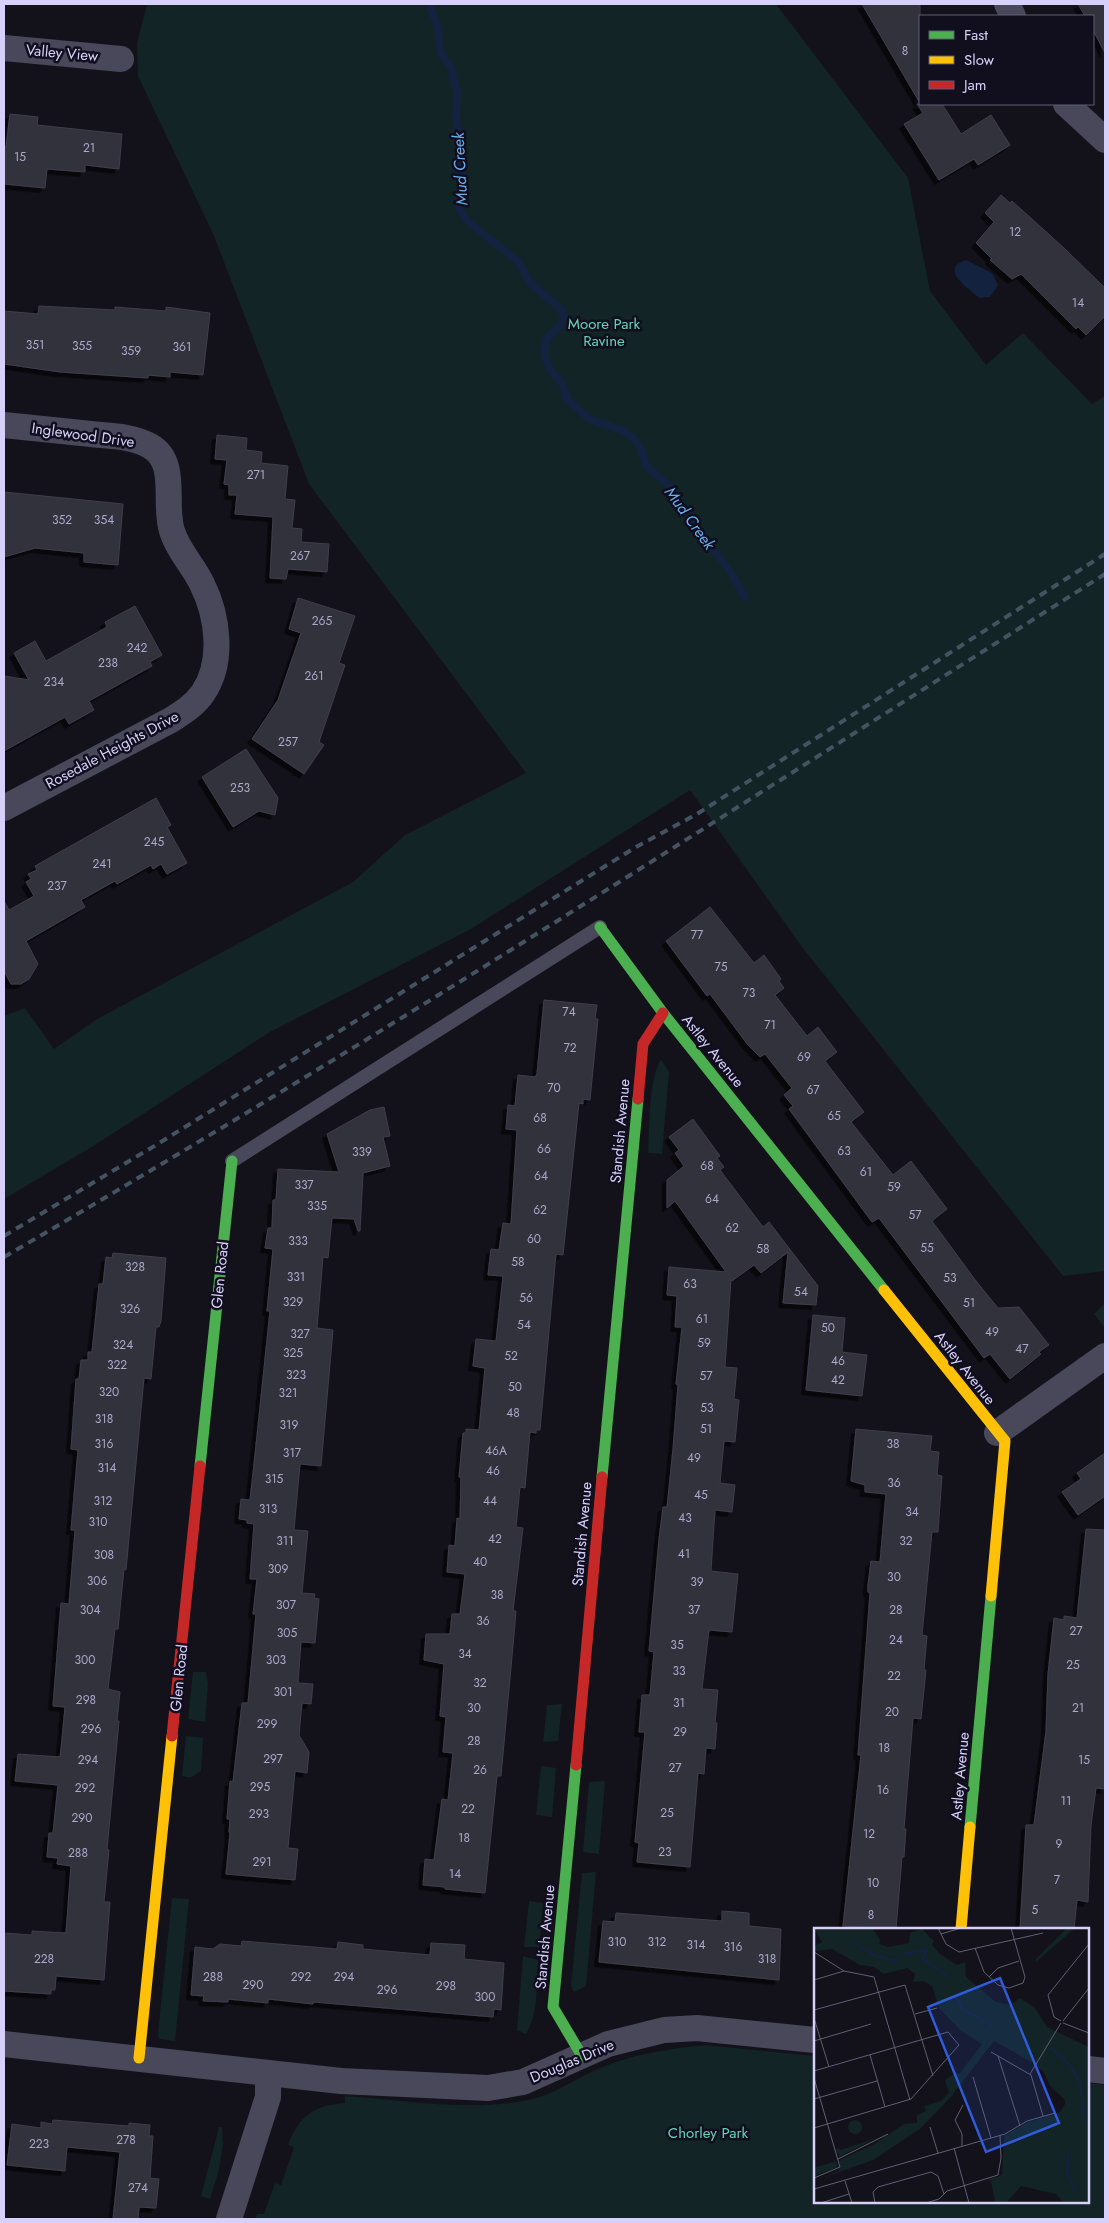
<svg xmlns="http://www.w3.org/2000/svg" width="1109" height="2223" viewBox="0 0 1109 2223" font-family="Jost,sans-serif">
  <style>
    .green { fill: #122425 }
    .water { fill: #13233f }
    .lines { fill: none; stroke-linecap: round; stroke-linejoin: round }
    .stream { stroke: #13233f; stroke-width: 8 }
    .building { fill: #32303d; stroke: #413d4d; filter: url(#shadow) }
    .lane { stroke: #49485a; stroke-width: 14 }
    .street { stroke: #49485a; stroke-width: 26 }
    .fast { stroke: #4caf50; stroke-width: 11 }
    .slow { stroke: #ffc107; stroke-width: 11 }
    .jam { stroke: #c62828; stroke-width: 11 }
    .rail { stroke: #435361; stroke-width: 4; stroke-dasharray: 8 6; stroke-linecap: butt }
    .labels { text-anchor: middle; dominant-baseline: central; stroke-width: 5; stroke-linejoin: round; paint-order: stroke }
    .number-label { font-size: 12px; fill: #ada8cb }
    .street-label { font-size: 15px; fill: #d6d0fa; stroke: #110e1e }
    .park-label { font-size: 15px; fill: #65d2b8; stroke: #110e1e }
    .water-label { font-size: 16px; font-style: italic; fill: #69afef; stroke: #110e1e }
    .inset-river { fill: none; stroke: #13233f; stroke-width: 2.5 }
    .inset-road { fill: none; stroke: #615e74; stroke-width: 1 }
    .view { fill: #305bdb; fill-opacity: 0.15; stroke: #305bdb; stroke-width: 2.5 }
    .inset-edge { fill: none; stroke: #d6d0fa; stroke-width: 2.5 }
  </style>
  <defs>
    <filter id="shadow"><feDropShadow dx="-4.5" dy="4.5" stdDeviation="0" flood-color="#0009"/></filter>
  </defs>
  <rect width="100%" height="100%" fill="#13121a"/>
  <path class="green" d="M147 4H776L908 178 930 291 986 365 1023 333 1092 404 1105 396V1271L1063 1276 802 947 690 790 471 929 270 1032 95 1145 4 1199V1016L25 1008 54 1049 97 1019 353 882 405 835 526 773 309 484 214 236 138 76 137 43Z
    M661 1059 669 1072 662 1154 648 1153C650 1126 648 1082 661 1059Z
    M1105 1303V1328L1094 1314Z
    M193 1672H206L208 1684 205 1722 188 1719Z
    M562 1704 558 1741 543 1742 547 1705Z
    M186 1736 203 1738 201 1771 190 1778 182 1776Z
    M541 1766 556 1768 552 1817 536 1815Z
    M605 1781 599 1854 583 1852 589 1782Z
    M596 1872 586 1986 574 1992 571 1986 582 1873Z
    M172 1898 189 1899 175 2041 159 2039 158 2033Z
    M529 1901 543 1903 539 1947H524Z
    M523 1956 538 1960C536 1984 539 2013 526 2034L517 2030Z
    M705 2045 815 2056V2202H1088V2083L1105 2085V2219H255L257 2214H264L275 2183 281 2185 294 2147 288 2145C299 2116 314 2105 345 2103V2096C406 2100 472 2113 532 2099 555 2094 576 2078 598 2069 632 2054 668 2049 705 2045Z
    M219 2127H222L223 2144 219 2170 210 2199 201 2196Z"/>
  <path class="water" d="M966 260 992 273 998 285 990 297 980 298C969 289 938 269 966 260Z"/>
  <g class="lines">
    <path class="stream" d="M429 4 438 28 441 54 451 67 457 91 456 116 461 180 457 200 459 208 468 222 518 261 530 283 561 309 564 317 558 328 546 339 544 355 551 371 562 383 567 399 589 419 624 431 634 439 641 449 646 465 670 487 704 539 728 568 745 597"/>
  </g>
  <path class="building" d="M862 4H920V103Z
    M1078 4H1105V53L1093 30V16H1085Z
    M917 104H942L961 134 991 115 1010 145 978 165 974 159 939 180 904 124 923 113Z
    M10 114 38 117 37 125 122 134 119 169 85 165V172L47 169 45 188 4 184V147H6Z
    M1001 195 1010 203 1012 201 1064 248 1105 288V316L1086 335 1078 327 1076 329 1021 274 1012 279 990 260 992 259 976 243 994 222 985 213Z
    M39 306 115 310V307L166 311V307L210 313 203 375 170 372V377L148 375V378L60 372 4 364V311L38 314Z
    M217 435 247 438 246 450 262 452 261 463 288 466 285 499 295 500 292 528 302 529 301 542 329 544 327 572 288 569 286 579 270 578 273 517 235 514 237 495H229V485L224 484 227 460 215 459Z
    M4 492 123 504 118 565 84 562V553L35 548 4 557Z
    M298 598 355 616 339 663 345 665 319 742 324 745 304 774 252 739 278 700 301 633 289 629Z
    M135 606 162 655 150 662 152 666 89 701 94 710 69 724 65 717 4 751V676L29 680 14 653 35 641 46 661 107 627 105 622Z
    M246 749 278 798 275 815 259 811 233 827 202 777Z
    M156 798 171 825 167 827 187 863 167 874 161 864 153 869 151 865 117 884 115 881 81 900 85 907 26 941 38 964 29 979 21 984H11L4 971V901L9 910 34 896 26 882 31 879 28 874 37 870 35 866Z
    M710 907 754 963 764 955 781 979 779 981 784 988 775 995 807 1036 818 1027 833 1047 837 1052 825 1061 864 1112 851 1122 893 1175 911 1161 947 1209 932 1221 976 1281 998 1308 1019 1307 1049 1345 1039 1352 1041 1354 1010 1379 990 1354 984 1358 879 1218 872 1222 789 1109 793 1106 784 1095 792 1088 765 1054 760 1057 748 1045 710 994 707 996 666 941Z
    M544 1000 597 1005 595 1019H598L590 1100 583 1099V1104L579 1103 563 1255 556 1254 540 1430H536V1433L530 1432 525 1488 520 1487 516 1527 523 1528 513 1611H516L514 1635 501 1776H497L485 1893 445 1889V1887L423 1885 425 1859 434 1860 442 1799 448 1800 453 1753 443 1752 446 1717 440 1716 444 1664 424 1660 426 1634H450L452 1614H460L465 1574 447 1572 449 1545 455 1546 457 1518 460 1519 461 1477H459L463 1433H466V1429L479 1430 485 1368 473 1366 476 1339 496 1341 503 1276 488 1275 491 1249 499 1250 503 1223 511 1224 517 1130 506 1129 508 1105 515 1106 518 1075 535 1077 537 1074Z
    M384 1107 390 1136 383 1137 390 1166 363 1173 360 1231H358L354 1219 332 1218 328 1258 323 1257 317 1328 333 1330 321 1466 300 1464 294 1530 308 1531 302 1593 315 1594 314 1598 319 1599 315 1643 301 1642 298 1683 313 1684 311 1704 302 1703 299 1735 309 1752 307 1773 295 1771 288 1848 298 1849 295 1880 226 1874 230 1833 229 1832 230 1819H227L230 1781 233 1782 242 1703H248L256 1614H253L257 1579H250L254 1524 247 1523V1520L239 1519 241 1499 250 1500 254 1464 270 1311H267L273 1249 265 1248 268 1228H272L273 1200H276L278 1169 339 1172 327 1134 370 1110Z
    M693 1119 720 1156 717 1158 724 1167 720 1170 763 1227 769 1222 818 1286 816 1305 783 1303 788 1252 761 1273 754 1265 732 1281 731 1279 725 1367 737 1368 734 1399 739 1400 735 1442 724 1441 720 1483 735 1485 732 1512 715 1510 711 1571 738 1574 732 1632 709 1630 702 1689 718 1690 715 1723H717L715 1749 706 1748 704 1774 698 1773 690 1867 637 1862 639 1843 635 1842 645 1732H639L642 1695H650L654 1652 649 1651 659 1539 663 1507H667L673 1449 678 1385 676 1384 682 1327H675L677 1296 667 1295 669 1267 726 1272 675 1201 667 1208V1180L684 1166 675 1153 679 1150 669 1137Z
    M113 1253 166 1258 161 1321 159 1327H156L151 1379 144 1378 126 1570 124 1569 118 1629H115L108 1689 120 1692 117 1721H119L107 1850H109L104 1902H110L104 1980 56 1976 55 1990H51V1994L4 1991V1933L32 1935V1931L66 1933 71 1866 57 1864 58 1858 47 1857 49 1833H53L58 1785 15 1781 18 1754 60 1757 61 1749 65 1707 53 1706 61 1603 69 1604 75 1530H71L78 1450 71 1449 76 1379H79L81 1360H88V1352H92L99 1284H103L106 1257 112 1258Z
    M813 1315 845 1318 842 1352 867 1355 862 1396 806 1390Z
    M856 1429 932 1436 930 1451 939 1452 937 1475 942 1476 938 1532H932L922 1635 927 1636 924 1670H926L921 1719 913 1718 904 1829H906L904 1857H902L896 1929 843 1926 861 1755H858L870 1593 868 1592V1585L871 1561 880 1562 886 1494 865 1492V1485L851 1481Z
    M1105 1453V1496L1078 1515 1062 1492 1081 1479 1077 1473Z
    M1086 1529 1105 1530V1789L1096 1788 1091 1826 1088 1902 1077 1900 1074 1929H1020L1026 1825H1034L1046 1731 1048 1674 1054 1618 1064 1620V1616L1077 1618Z
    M722 1911 749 1913V1926L781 1929 779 1980 599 1962 603 1921 615 1922 616 1913 722 1921Z
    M242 1941 337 1949 338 1942 363 1945V1949L430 1955 431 1943 465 1945 464 1959 504 1963 501 2010 494 2009 493 2017 313 2002V2004L268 1999V2003L228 1999V2002L203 2001 204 1996 191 1995 195 1947 213 1949 220 1944 241 1946Z
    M53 2120 129 2126V2123L150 2125 149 2136H153L150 2178 159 2179 156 2208 139 2207 138 2219H113L120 2152 67 2147 65 2171 7 2165 12 2124 41 2128V2122L52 2124Z"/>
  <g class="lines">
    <path class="lane" d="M232 1161 600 927"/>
    <path class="street" d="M1007 4 1013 16
      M4 48 121 59
      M1066 104 1105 140
      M4 425C33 428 62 431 91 434 110 436 133 436 150 446 179 462 163 504 172 531 178 551 193 565 202 584 218 616 224 662 203 693 195 705 182 713 171 720L4 808
      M997 1433 1105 1356
      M4 2044 341 2081 488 2088 523 2082 608 2044 664 2030 697 2028 815 2040
      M1088 2069 1105 2071
      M229 2219 268 2097V2073"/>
    <path class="fast" d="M600 927 663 1013 884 1290
      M200 1466 232 1161
      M602 1477 638 1099
      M576 1765 553 2007 582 2056
      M970 1827 991 1596"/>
    <path class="slow" d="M884 1290 1005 1441 991 1596
      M961 1929 970 1827
      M139 2058 172 1736"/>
    <path class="jam" d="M638 1099 643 1044 663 1013
      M172 1736 200 1466
      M576 1765 602 1477"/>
    <path class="rail" d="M4 1236 156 1145 636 847 697 814 1105 554
      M4 1257C377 1040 740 805 1105 574"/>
  </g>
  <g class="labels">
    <g class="number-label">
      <text x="905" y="51">8</text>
      <text x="89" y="148">21</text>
      <text x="20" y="157">15</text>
      <text x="1015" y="232">12</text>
      <text x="1078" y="303">14</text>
      <text x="35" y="345">351</text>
      <text x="82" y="346">355</text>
      <text x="182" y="347">361</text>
      <text x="131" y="351">359</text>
      <text x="256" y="475">271</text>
      <text x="62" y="520">352</text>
      <text x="104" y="520">354</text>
      <text x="300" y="556">267</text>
      <text x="322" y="621">265</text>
      <text x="137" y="648">242</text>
      <text x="108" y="663">238</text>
      <text x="314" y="676">261</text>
      <text x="54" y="682">234</text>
      <text x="288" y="742">257</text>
      <text x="240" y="788">253</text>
      <text x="154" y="842">245</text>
      <text x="102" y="864">241</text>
      <text x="57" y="886">237</text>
      <text x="697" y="935">77</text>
      <text x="721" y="967">75</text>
      <text x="749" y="993">73</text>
      <text x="569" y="1012">74</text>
      <text x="770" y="1025">71</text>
      <text x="570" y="1048">72</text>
      <text x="804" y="1057">69</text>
      <text x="554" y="1088">70</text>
      <text x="813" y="1090">67</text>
      <text x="834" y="1116">65</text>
      <text x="540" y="1118">68</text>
      <text x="544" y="1149">66</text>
      <text x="844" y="1151">63</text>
      <text x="362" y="1152">339</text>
      <text x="707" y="1166">68</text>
      <text x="866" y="1172">61</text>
      <text x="541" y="1176">64</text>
      <text x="304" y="1185">337</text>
      <text x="894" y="1187">59</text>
      <text x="712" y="1199">64</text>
      <text x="317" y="1206">335</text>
      <text x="540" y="1210">62</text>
      <text x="915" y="1215">57</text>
      <text x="732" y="1228">62</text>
      <text x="534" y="1239">60</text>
      <text x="298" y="1241">333</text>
      <text x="927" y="1248">55</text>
      <text x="763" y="1249">58</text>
      <text x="518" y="1262">58</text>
      <text x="135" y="1267">328</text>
      <text x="296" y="1277">331</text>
      <text x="950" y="1278">53</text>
      <text x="690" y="1284">63</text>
      <text x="801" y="1292">54</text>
      <text x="526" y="1298">56</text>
      <text x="293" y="1302">329</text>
      <text x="969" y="1303">51</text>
      <text x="130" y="1309">326</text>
      <text x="702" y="1319">61</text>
      <text x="524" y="1325">54</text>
      <text x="828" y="1328">50</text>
      <text x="992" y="1332">49</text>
      <text x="300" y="1334">327</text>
      <text x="704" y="1343">59</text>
      <text x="123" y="1345">324</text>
      <text x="1022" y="1349">47</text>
      <text x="293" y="1353">325</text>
      <text x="511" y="1356">52</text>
      <text x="838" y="1361">46</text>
      <text x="117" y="1365">322</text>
      <text x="296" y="1375">323</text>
      <text x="706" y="1376">57</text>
      <text x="838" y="1380">42</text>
      <text x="515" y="1387">50</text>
      <text x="109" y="1392">320</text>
      <text x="288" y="1393">321</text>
      <text x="707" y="1408">53</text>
      <text x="513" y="1413">48</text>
      <text x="104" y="1419">318</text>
      <text x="289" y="1425">319</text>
      <text x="706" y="1429">51</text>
      <text x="104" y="1444">316</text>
      <text x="893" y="1444">38</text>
      <text x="496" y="1451">46A</text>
      <text x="292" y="1453">317</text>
      <text x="694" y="1458">49</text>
      <text x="107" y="1468">314</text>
      <text x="493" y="1471">46</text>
      <text x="274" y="1479">315</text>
      <text x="894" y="1483">36</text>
      <text x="701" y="1495">45</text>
      <text x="103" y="1501">312</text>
      <text x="490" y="1501">44</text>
      <text x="268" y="1509">313</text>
      <text x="912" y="1512">34</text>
      <text x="685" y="1518">43</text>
      <text x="98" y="1522">310</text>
      <text x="495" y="1539">42</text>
      <text x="285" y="1541">311</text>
      <text x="906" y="1541">32</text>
      <text x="684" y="1554">41</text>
      <text x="104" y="1555">308</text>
      <text x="480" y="1562">40</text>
      <text x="278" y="1569">309</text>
      <text x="894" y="1577">30</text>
      <text x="97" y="1581">306</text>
      <text x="697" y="1582">39</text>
      <text x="497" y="1595">38</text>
      <text x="286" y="1605">307</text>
      <text x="90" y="1610">304</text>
      <text x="694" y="1610">37</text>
      <text x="896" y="1610">28</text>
      <text x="483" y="1621">36</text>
      <text x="1076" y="1631">27</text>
      <text x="287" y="1633">305</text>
      <text x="896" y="1640">24</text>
      <text x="677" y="1645">35</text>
      <text x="465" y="1654">34</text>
      <text x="85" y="1660">300</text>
      <text x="276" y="1660">303</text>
      <text x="1073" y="1665">25</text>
      <text x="679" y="1671">33</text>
      <text x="894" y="1676">22</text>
      <text x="480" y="1683">32</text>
      <text x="283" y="1692">301</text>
      <text x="86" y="1700">298</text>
      <text x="679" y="1703">31</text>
      <text x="474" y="1708">30</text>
      <text x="1078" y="1708">21</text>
      <text x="892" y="1712">20</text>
      <text x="267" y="1724">299</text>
      <text x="91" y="1729">296</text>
      <text x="680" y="1732">29</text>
      <text x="474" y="1741">28</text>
      <text x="884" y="1748">18</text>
      <text x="273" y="1759">297</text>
      <text x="88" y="1760">294</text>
      <text x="1084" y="1760">15</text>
      <text x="675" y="1768">27</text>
      <text x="480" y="1770">26</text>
      <text x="260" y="1787">295</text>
      <text x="85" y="1788">292</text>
      <text x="883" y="1790">16</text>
      <text x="1066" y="1801">11</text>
      <text x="468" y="1809">22</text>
      <text x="667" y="1813">25</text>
      <text x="259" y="1814">293</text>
      <text x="82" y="1818">290</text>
      <text x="869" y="1834">12</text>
      <text x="464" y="1838">18</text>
      <text x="1059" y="1844">9</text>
      <text x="665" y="1852">23</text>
      <text x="78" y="1853">288</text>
      <text x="262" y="1862">291</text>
      <text x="455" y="1874">14</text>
      <text x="1057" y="1880">7</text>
      <text x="873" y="1883">10</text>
      <text x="1035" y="1910">5</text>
      <text x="871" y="1915">8</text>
      <text x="617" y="1942">310</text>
      <text x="657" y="1942">312</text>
      <text x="696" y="1945">314</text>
      <text x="733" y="1947">316</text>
      <text x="44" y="1959">228</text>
      <text x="767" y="1959">318</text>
      <text x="213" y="1977">288</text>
      <text x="301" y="1977">292</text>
      <text x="344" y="1977">294</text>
      <text x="253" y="1985">290</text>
      <text x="446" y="1986">298</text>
      <text x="387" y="1990">296</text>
      <text x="485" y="1997">300</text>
      <text x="126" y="2140">278</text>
      <text x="39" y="2144">223</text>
      <text x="138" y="2188">274</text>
    </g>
    <g class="street-label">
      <text transform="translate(62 53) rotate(5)">Valley View</text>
      <text transform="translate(83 435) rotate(8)">Inglewood Drive</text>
      <text transform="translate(112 750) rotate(-28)">Rosedale Heights Drive</text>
      <text transform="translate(713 1051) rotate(51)">Astley Avenue</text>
      <text transform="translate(620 1131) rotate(-85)">Standish Avenue</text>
      <text transform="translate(220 1275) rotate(-84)">Glen Road</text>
      <text transform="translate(965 1368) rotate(52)">Astley Avenue</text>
      <text transform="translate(582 1534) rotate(-85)">Standish Avenue</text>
      <text transform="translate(179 1678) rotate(-84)">Glen Road</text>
      <text transform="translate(960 1776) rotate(-85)">Astley Avenue</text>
      <text transform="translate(545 1937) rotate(-85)">Standish Avenue</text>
      <text transform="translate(572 2061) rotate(-23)">Douglas Drive</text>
    </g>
    <g class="park-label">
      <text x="604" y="324">Moore Park<tspan x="604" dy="17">Ravine</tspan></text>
      <text x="708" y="2133">Chorley Park</text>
    </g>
    <g class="water-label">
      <text transform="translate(460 169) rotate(-93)">Mud Creek</text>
      <text transform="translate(690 518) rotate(54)">Mud Creek</text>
    </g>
  </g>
  <g transform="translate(814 1928)">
    <rect width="275" height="275" fill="#13121a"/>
    <path d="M0 0H58L66 12 65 16 74 19 95 15 96 5 108 1 120 13 118 17 126 26 143 37 151 34 152 49 182 74 196 77 206 70 221 80 233 99 275 119V275H250L242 266 207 258 193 274 181 275 177 253 173 252 188 247 190 208 214 194 246 184 251 176V172L236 158 229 143 220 136 221 133 217 134 180 113 136 170 106 201 59 232 0 253 25 243 26 232 59 217 90 196 103 195V187L112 183 110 178 127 173 135 165 131 152 142 144 145 146 168 116 147 103 125 80 118 58 109 53 99 54 101 46 93 40 70 46 60 39 46 37 18 21 2 23 0 18 8 14ZM253 0H261L222 34V31ZM34 199a7 7 0 1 1 14 0a7 7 0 1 1-14 0ZM62 210 25 229V228L22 220 27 222ZM17 216 24 239 0 248V240L22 233Z" fill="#122425"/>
    <path class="inset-river" d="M44 17 62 28 83 33M90 26 112 22 109 31 133 48M140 66 149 81 178 98M237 120 256 137 266 154 270 182 268 194M254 225 253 245 261 262"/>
    <path class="inset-road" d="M124 0 132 16 145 24 229 5M127 6 147 0M161 20 170 44 184 57 195 60 209 55 211 49 197 0M0 24 30 43 60 49 96 172M175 49 184 40 205 33M0 52 30 43M0 82 91 57 119 148M101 86 123 80M0 90 15 139M247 93 240 89 234 67 275 16M249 93 275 60M249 95 275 105M0 113 57 96M177 124 217 147 229 188M56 127 71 179M184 128 206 198M0 143 134 104 145 117 97 171 0 200M216 146 247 95M159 149 177 210M0 150 26 239 0 250M0 171 63 153M116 199 124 225M148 218V206L141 192 149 177M140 220 155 275M24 231 74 206M31 253 38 275M0 261 191 206 213 193 241 185M7 275 35 266M61 275 59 264 64 259 117 244 124 248 130 266M112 275 125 271 133 263 184 247 187 230 186 207"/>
    <path class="view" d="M186 50 245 195 172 224 114 79Z"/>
    <rect width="275" height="275" class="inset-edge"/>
  </g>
  <rect width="1109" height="2223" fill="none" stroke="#d6d0fa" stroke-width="10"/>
  <rect x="919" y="15" width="175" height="90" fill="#110e1e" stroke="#605c76"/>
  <rect x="929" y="31" width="25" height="8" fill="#4caf50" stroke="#605c76"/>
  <text x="964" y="40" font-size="15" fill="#d6d0fa">Fast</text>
  <rect x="929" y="56" width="25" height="8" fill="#ffc107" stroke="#605c76"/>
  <text x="964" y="65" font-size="15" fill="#d6d0fa">Slow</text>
  <rect x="929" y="81" width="25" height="8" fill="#c62828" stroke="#605c76"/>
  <text x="964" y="90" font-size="15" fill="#d6d0fa">Jam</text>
</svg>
